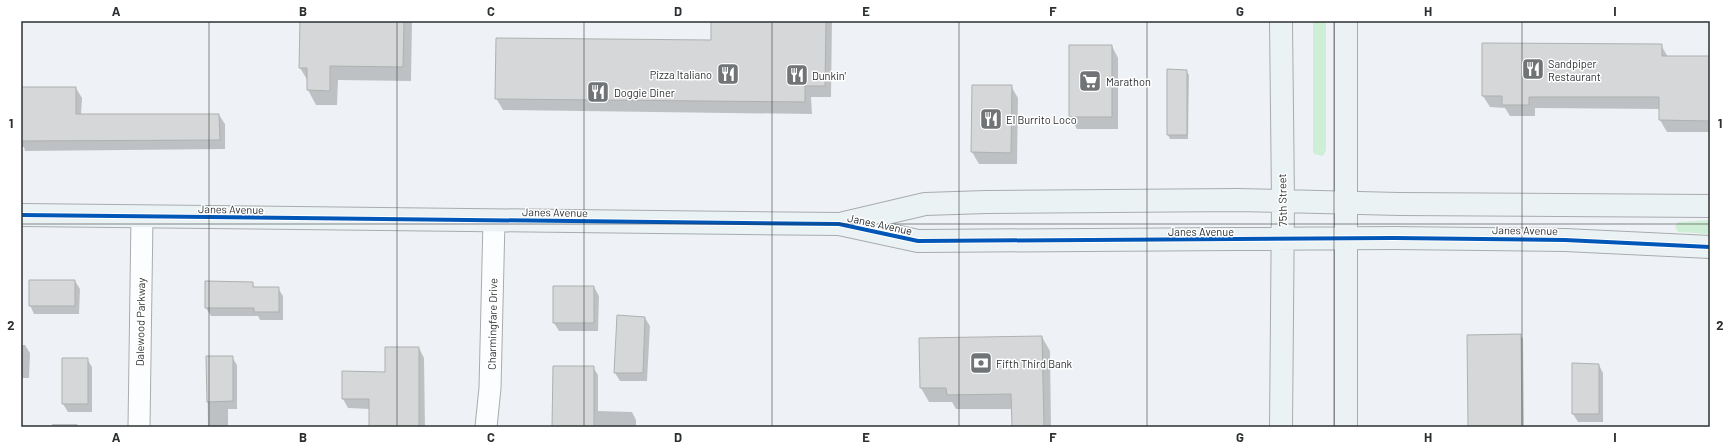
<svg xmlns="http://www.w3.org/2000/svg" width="1731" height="448" viewBox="0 0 1731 448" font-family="Barlow,sans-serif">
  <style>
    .green { fill: #cfeed6 }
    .shadow { fill: #0003 }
    .building { fill: #d6d7d8; stroke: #afb0b0 }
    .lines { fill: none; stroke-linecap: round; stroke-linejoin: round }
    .street-casing { stroke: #a8acae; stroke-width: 23 }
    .secondary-casing { stroke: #a8acae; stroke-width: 24 }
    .street { stroke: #fcfdfe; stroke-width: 21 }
    .secondary { stroke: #ebf2f3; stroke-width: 22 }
    .cycleway-casing { stroke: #fff; stroke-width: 6 }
    .cycleway { stroke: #0057b8; stroke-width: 4 }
    .grid { fill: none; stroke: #2d3032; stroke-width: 1; stroke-opacity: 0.55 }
    .labels { text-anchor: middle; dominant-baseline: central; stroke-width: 3; stroke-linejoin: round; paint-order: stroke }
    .poi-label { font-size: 11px; fill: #2d3032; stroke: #fff; text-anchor: start }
    .street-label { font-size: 11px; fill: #2d3032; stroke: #fff }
    .neatline { fill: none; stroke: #2d3032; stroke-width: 1.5 }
    .grid-label { font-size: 13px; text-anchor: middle; font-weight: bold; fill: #2d3032 }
  </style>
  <rect width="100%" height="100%" fill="#eef2f6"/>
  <path class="green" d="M1313 21H1326V150L1323 156 1314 154 1313 150Z
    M1710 220V234L1678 232 1675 227 1678 222Z"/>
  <path class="shadow" d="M301 21H412L411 81 338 80 337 105H316L308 90V81L300 68Z
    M712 21H832L831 97H811L812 114 503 110 496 98 712 41Z
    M1661 45 1668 57 1710 63V132H1667L1660 120V109L1535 108V116H1510L1505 108 1490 107 1483 96Z
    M1070 46H1112L1118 58V129H1077L1070 117Z
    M1186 71 1189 75 1188 139H1170L1168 135Z
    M1011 86 1018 98 1017 164H979L972 152Z
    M21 88H76L82 98 81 115H219L225 124V149L25 151 24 147H21Z
    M75 281 80 289 79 314H34L30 305Z
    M252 283 255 288H278L283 296V320H260L258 316H211L206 308Z
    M594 287 599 296 598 331H559L554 323Z
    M645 318 650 326 647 381H620L615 373Z
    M1520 335 1523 339 1524 427H1469Z
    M1042 337 1050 351 1051 427H1013V409H956L952 402H929L921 388 920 339Z
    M21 345H25L30 353 29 378H21Z
    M419 348 424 358 425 427H370V409L348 408 343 399 386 373Z
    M207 357H232L237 365V409H228V427H208Z
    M87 359 92 367V412H68L63 404Z
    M1599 365 1603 373V422H1578L1573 414Z
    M593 367 598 375V411L632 412 636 420V427H553Z
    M52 424H77L79 427H52Z"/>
  <path class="building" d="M300 21H404L403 67 330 66V91L307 90V68H299Z
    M711 21H826L825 86H805V102L495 99 496 38 711 40Z
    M1482 43 1662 44V56H1710V121L1659 120V97H1529V105H1502V96H1482Z
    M1069 45H1112V117H1069Z
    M1167 69 1187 70V135H1167Z
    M972 85H1012L1011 153 971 152Z
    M21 87H76V114H219L220 140 21 141Z
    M29 280H75V306H29Z
    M205 281 253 282V287H279V312H254V308H205Z
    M553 286H594V323H553Z
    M617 315 645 317 643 373H614Z
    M1521 334 1522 427H1468L1467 335Z
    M1042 336 1044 427H1012L1011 394 947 395 946 388H920L919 338Z
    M385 347H419V427H369V399H342V371L385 372Z
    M206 356H233V401L207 402Z
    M62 358H88V404H62Z
    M1572 363 1599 364V414H1572Z
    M553 366H594V427H552Z"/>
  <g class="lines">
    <g class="street-casing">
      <path id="street" d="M139 427 142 217
        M486 427 490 388 494 221"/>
    </g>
    <g class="secondary-casing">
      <path id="secondary" d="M1281 21 1283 201 1281 427
        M21 215 839 224 918 241 1394 238 1565 240 1710 247
        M844 223 925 204 986 202 1237 200 1399 204 1710 206
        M1346 427V21"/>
    </g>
    <use href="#street" class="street"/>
    <use href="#secondary" class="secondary"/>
    <g class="cycleway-casing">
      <path id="cycleway" d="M21 215 839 224 918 241 1394 238 1565 240 1710 247"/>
    </g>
    <use href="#cycleway" class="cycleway"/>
  </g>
  <path class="grid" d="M209 21V427M397 21V427M584 21V427M772 21V427M959 21V427M1147 21V427M1334 21V427M1522 21V427M21 224H1710"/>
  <defs>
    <g id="restaurant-square" transform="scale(1.15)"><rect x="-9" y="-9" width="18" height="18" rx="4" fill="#717477" stroke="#fff"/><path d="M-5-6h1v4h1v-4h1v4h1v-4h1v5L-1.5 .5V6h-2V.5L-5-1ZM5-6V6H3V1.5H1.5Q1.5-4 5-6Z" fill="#fff"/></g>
    <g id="supermarket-square" transform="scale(1.15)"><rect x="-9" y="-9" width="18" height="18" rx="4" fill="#717477" stroke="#fff"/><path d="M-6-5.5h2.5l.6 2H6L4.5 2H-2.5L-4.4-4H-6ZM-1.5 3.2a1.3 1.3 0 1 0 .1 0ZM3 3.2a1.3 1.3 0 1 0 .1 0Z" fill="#fff"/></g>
    <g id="bank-square" transform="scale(1.15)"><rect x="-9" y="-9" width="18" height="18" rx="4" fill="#717477" stroke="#fff"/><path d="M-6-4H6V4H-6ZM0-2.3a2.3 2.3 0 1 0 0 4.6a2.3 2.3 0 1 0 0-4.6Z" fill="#fff"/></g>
  </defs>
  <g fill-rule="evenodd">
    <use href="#restaurant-square" x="1533" y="69"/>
    <use href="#restaurant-square" x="728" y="74"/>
    <use href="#restaurant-square" x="797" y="75"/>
    <use href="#supermarket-square" x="1090" y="81"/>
    <use href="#restaurant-square" x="598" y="92"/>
    <use href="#restaurant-square" x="991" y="119"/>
    <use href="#bank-square" x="981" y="363"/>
  </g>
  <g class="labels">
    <g class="poi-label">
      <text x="1548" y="63">Sandpiper<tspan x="1548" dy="13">Restaurant</tspan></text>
      <text x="712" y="74" text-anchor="end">Pizza Italiano</text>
      <text x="812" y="75">Dunkin'</text>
      <text x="1106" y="81">Marathon</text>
      <text x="614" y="92">Doggie Diner</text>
      <text x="1006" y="119">El Burrito Loco</text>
      <text x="996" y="363">Fifth Third Bank</text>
    </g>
    <g class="street-label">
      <text transform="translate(1282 200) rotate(-91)">75th Street</text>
      <text transform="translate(231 209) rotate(1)">Janes Avenue</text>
      <text transform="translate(555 212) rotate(1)">Janes Avenue</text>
      <text transform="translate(880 224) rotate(12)">Janes Avenue</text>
      <text transform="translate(1525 230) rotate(1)">Janes Avenue</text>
      <text x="1201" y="231">Janes Avenue</text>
      <text transform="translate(140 322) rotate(-89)">Dalewood Parkway</text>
      <text transform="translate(492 324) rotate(-89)">Charmingfare Drive</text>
    </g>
  </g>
  <rect width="1731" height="448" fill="none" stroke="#ffffff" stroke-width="44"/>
  <rect x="22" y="22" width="1687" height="404" class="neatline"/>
  <g class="grid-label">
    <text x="116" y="16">A</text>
    <text x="303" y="16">B</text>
    <text x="491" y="16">C</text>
    <text x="678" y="16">D</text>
    <text x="866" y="16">E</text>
    <text x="1053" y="16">F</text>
    <text x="1240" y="16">G</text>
    <text x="1428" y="16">H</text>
    <text x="1615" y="16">I</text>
    <text x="11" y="128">1</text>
    <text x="1720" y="128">1</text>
    <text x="11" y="330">2</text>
    <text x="1720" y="330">2</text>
    <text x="116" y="442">A</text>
    <text x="303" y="442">B</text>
    <text x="491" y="442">C</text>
    <text x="678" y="442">D</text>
    <text x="866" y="442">E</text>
    <text x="1053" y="442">F</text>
    <text x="1240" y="442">G</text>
    <text x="1428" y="442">H</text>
    <text x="1615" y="442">I</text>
  </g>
</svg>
